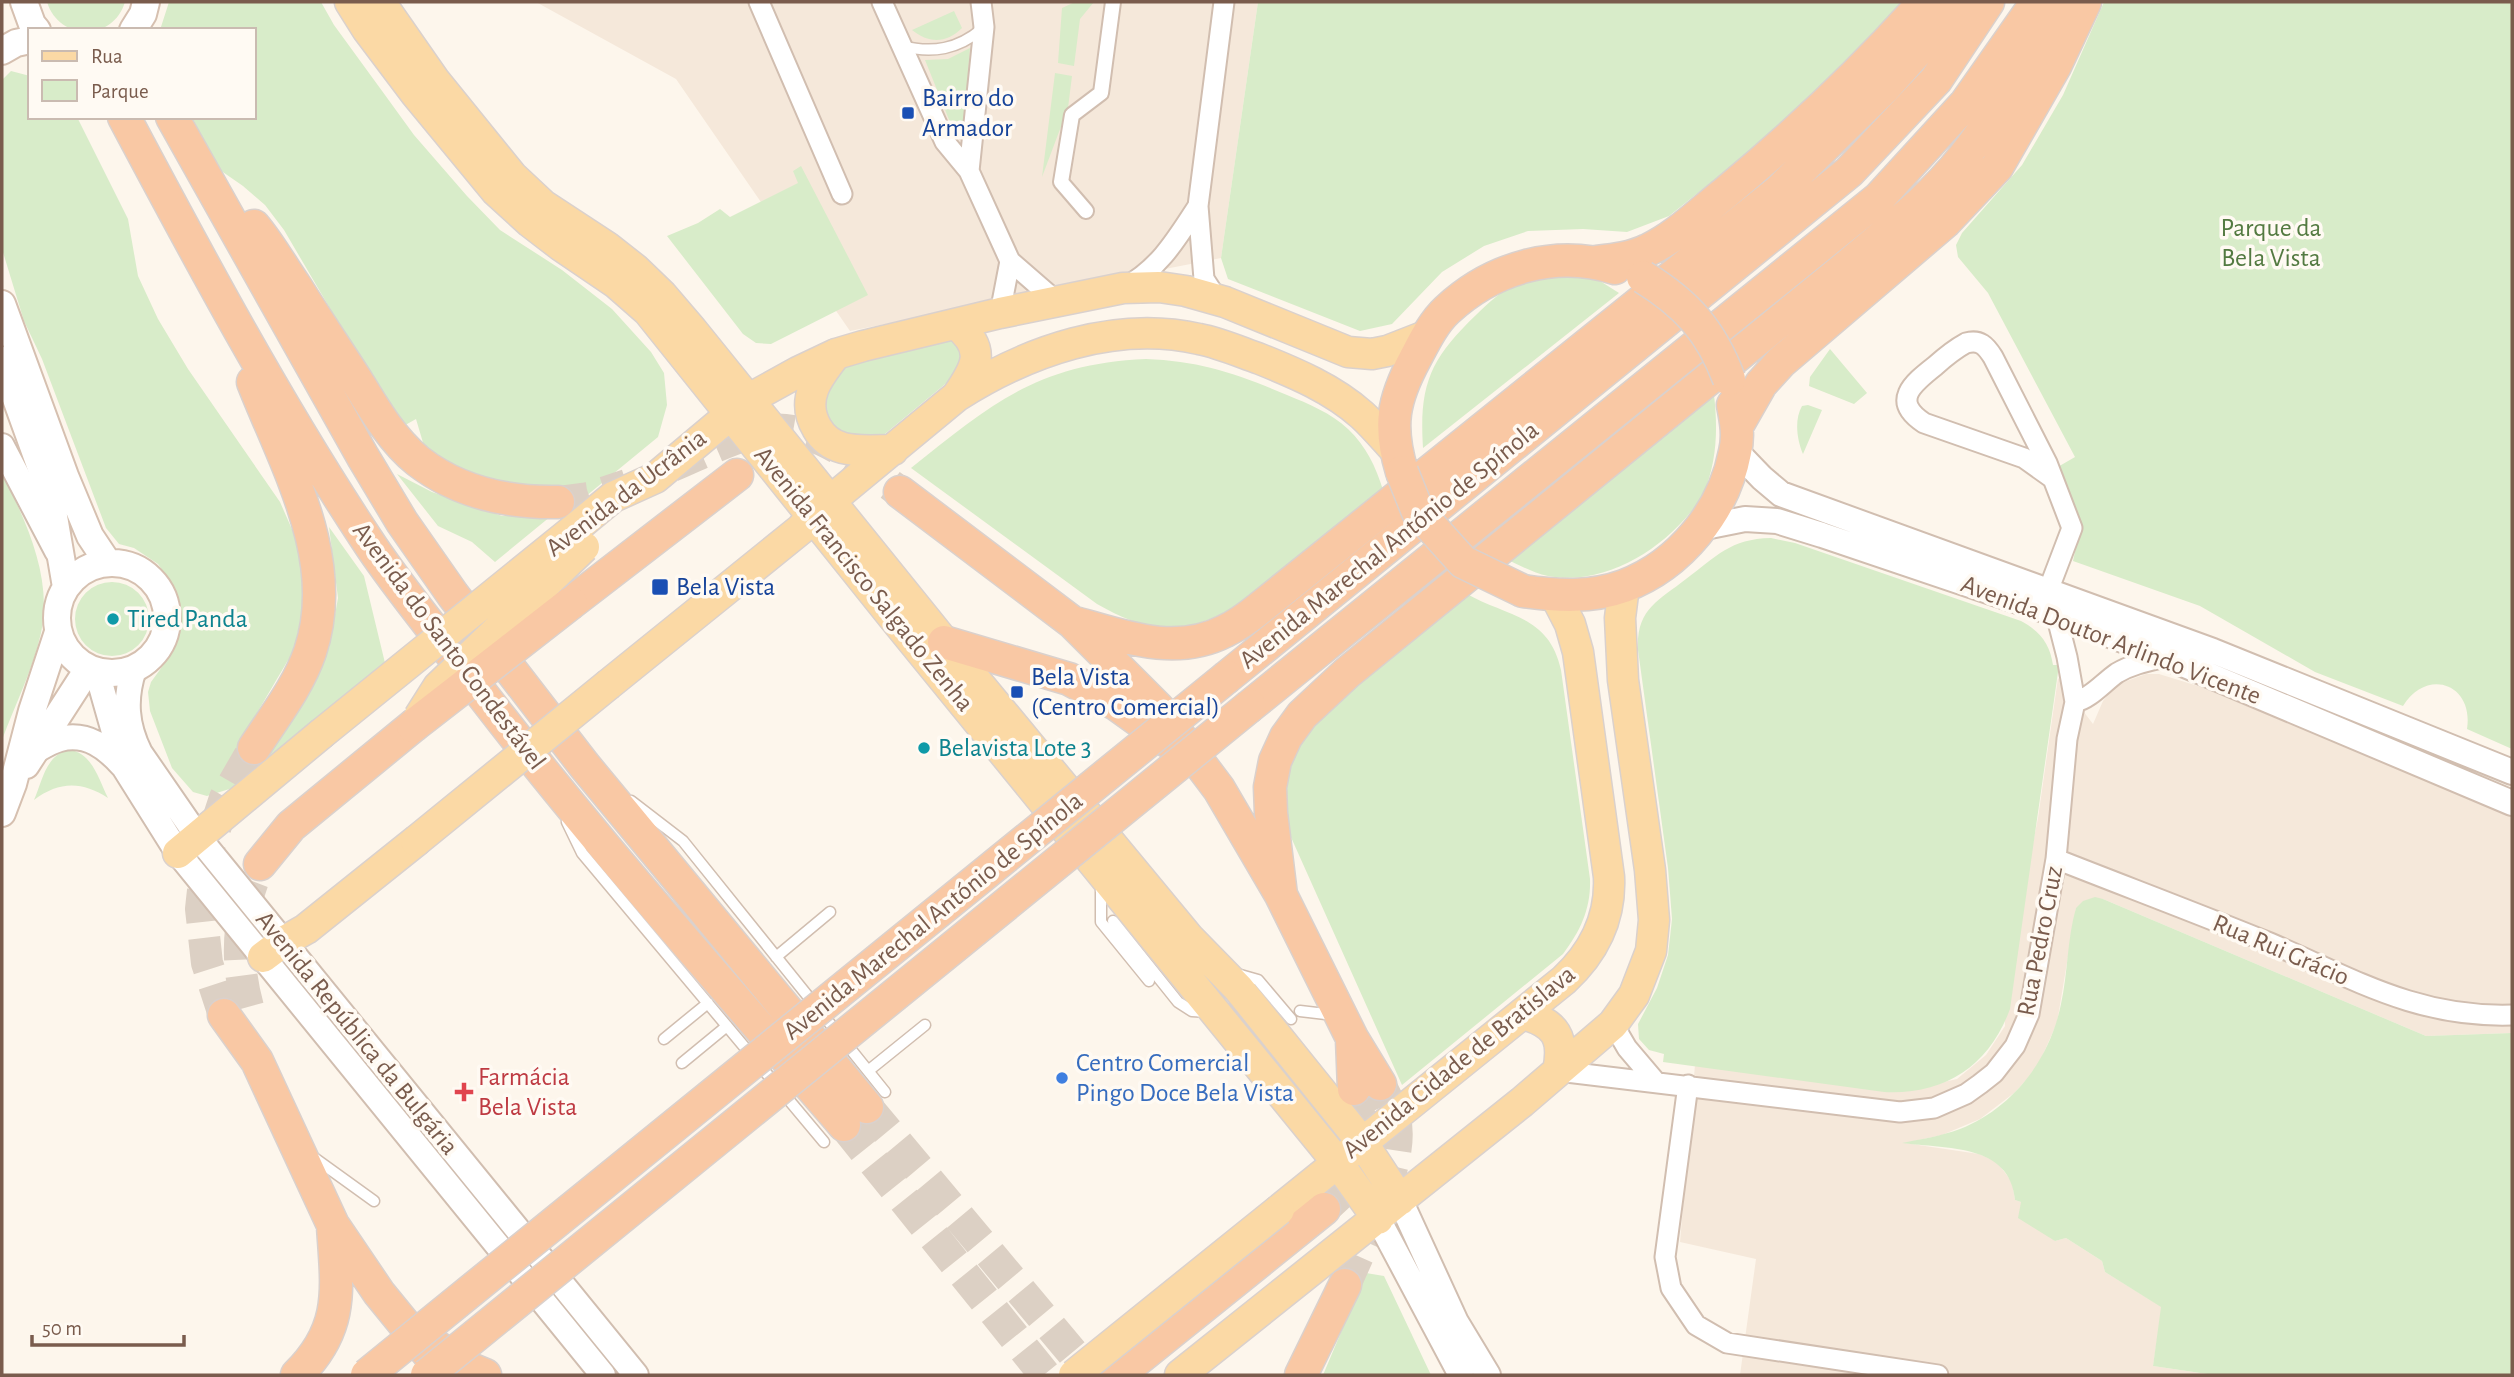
<svg xmlns="http://www.w3.org/2000/svg" width="2514" height="1377" viewBox="0 0 2514 1377" font-family="'Alegreya Sans',sans-serif">
  <style>
    .residential { fill: #f5e8da }
    .green { fill: #d8ecc9 }
    .lines { fill: none; stroke-linecap: round; stroke-linejoin: round }
    .trunk-tunnel { stroke: #dcd0c4; stroke-width: 32; stroke-dasharray: 32 16; stroke-linecap: butt }
    .service-casing { stroke: #d1beb0; stroke-width: 13 }
    .pedestrian-casing { stroke: #d1beb0; stroke-width: 18 }
    .minor-casing { stroke: #d1beb0; stroke-width: 23 }
    .tertiary-casing { stroke: #d1beb0; stroke-width: 28 }
    .secondary-casing { stroke: #d6c0b0; stroke-width: 30 }
    .primary-casing { stroke: #dad1cd; stroke-width: 33 }
    .trunk-casing { stroke: #dad1cd; stroke-width: 35 }
    .service { stroke: #fff; stroke-width: 10 }
    .pedestrian { stroke: #fff; stroke-width: 14 }
    .minor { stroke: #fff; stroke-width: 19 }
    .tertiary { stroke: #fff; stroke-width: 24 }
    .secondary { stroke: #fff; stroke-width: 26 }
    .primary { stroke: #fbd9a5; stroke-width: 30 }
    .trunk { stroke: #f9c8a4; stroke-width: 32 }
    .primary-bridge-casing { stroke: #dad1cd; stroke-width: 33; stroke-linecap: butt }
    .trunk-bridge-casing { stroke: #dad1cd; stroke-width: 35; stroke-linecap: butt }
    .primary-bridge { stroke: #fbd9a5; stroke-width: 30 }
    .trunk-bridge { stroke: #f9c8a4; stroke-width: 32 }
    .transit-dot { fill: #1a4fb4; stroke: #fffaf3; stroke-width: 2.5 }
    .culture-dot { fill: #0f9aa8; stroke: #fffaf3; stroke-width: 2.5 }
    .shop-dot { fill: #3f7fe0; stroke: #fffaf3; stroke-width: 2.5 }
    .health-dot { fill: #e0444e; stroke: #fffaf3; stroke-width: 2.5 }
    .labels { text-anchor: middle; dominant-baseline: central; stroke-width: 7; stroke-linejoin: round; paint-order: stroke }
    .transit-label { font-size: 26px; fill: #164399; stroke: #fffaf3; text-anchor: start }
    .park-label { font-size: 26px; fill: #537a41; stroke: #fffaf3 }
    .street-label { font-size: 26px; fill: #7a5c4d; stroke: #fffaf3 }
    .culture-label { font-size: 26px; fill: #0d838f; stroke: #fffaf3; text-anchor: start }
    .shop-label { font-size: 26px; fill: #366cbe; stroke: #fffaf3; text-anchor: start }
    .health-label { font-size: 26px; fill: #be3a42; stroke: #fffaf3; text-anchor: start }
  </style>
  <rect width="100%" height="100%" fill="#fdf6ec"/>
  <path class="residential" d="M536 2H1258L1221 258 850 331 676 79Z
    M2146 674H2159L2198 686 2512 815V1033L2426 1036 2103 899 2076 908 2057 1023 2040 1061 2028 1078 2014 1093 1980 1119 1942 1135 1905 1143 1979 1154 1997 1162 2012 1182 2015 1200 2021 1202V1211L2055 1241 2066 1238 2102 1261 2105 1272 2162 1307 2153 1366 2214 1375H1740L1756 1259 1680 1242 1695 1065 1913 1089 1957 1079 1986 1055 2005 1026 2004 990 2038 818 2058 678 2093 724 2103 701 2111 691 2121 683Z"/>
  <path class="green" d="M47 2H125C113 42 59 41 47 2Z
    M169 2H321L334 25 385 95 414 135 467 196 500 230 562 270 612 309 651 352 664 373 667 405 658 437 574 506 564 508 526 489 459 470 424 446 416 419 400 428 284 230 265 205 243 186 217 168 192 117H254V30H160Z
    M1075 2H1094L1080 19 1074 66 1058 63 1062 8Z
    M1258 2H1903L1778 129 1669 216 1627 232 1583 229 1528 231 1484 246 1442 272 1392 324 1360 331 1228 279 1221 258Z
    M2104 2H2512V749L2467 729C2474 684 2427 667 2403 706L2315 672 2200 606 2073 561 2080 529 2056 468 2075 457 1988 293 1958 257 1956 245 1962 233 2022 165 2063 95Z
    M954 11 962 28C947 43 929 44 912 30Z
    M970 48 963 136 956 137 925 60 948 59Z
    M11 71 30 76V117H77L128 219 138 276 158 319 188 369 280 502 302 552 305 599 294 650 241 740 309 691 329 648 338 598 329 527 364 576 385 663 239 786 207 796 193 792 172 768 150 711 148 692 151 682 167 660 179 632 181 617 175 588 158 564 134 548 119 544 106 528 42 359 24 321 2 249V80Z
    M1055 73 1072 76 1068 108 1042 177Z
    M801 166 868 295 771 344 756 343 743 334 667 236 698 223 720 209 730 217 798 183 793 171Z
    M1576 276 1600 281 1619 293 1423 448C1419 385 1430 359 1476 315 1488 303 1502 290 1518 283 1536 276 1557 276 1576 276Z
    M947 339 960 341 961 371 886 433 877 440 828 431 821 386 839 367Z
    M1830 349 1867 393 1854 404 1809 386 1810 377Z
    M1146 359C1200 361 1238 374 1287 395 1309 404 1331 413 1348 429 1366 446 1376 467 1383 490 1356 511 1330 533 1303 554 1267 583 1227 622 1179 627 1150 631 1122 618 1097 604L911 468C992 403 1038 364 1146 359Z
    M1714 395C1718 429 1717 462 1703 495 1700 502 1695 507 1690 513 1657 553 1602 586 1548 576 1534 573 1521 566 1508 560Z
    M1808 405 1822 410 1803 454C1797 440 1794 420 1802 406Z
    M2 473C26 521 53 578 41 633 33 669 15 705 2 740Z
    M397 474 432 492 502 516 556 512 495 562 472 542 438 526Z
    M1771 538 1795 543 2021 621C2040 631 2050 644 2053 665H2059L2010 1009C1989 1066 1945 1095 1884 1092L1663 1062 1664 1054 1649 1050 1639 1039 1638 1024 1657 988 1668 955 1672 919 1668 868 1638 650C1636 609 1658 601 1686 579 1717 556 1730 539 1771 538Z
    M75 619a37 37 0 1 1 74 0a37 37 0 1 1-74 0Z
    M1465 593C1507 617 1549 615 1561 670L1590 879C1591 908 1581 930 1563 954L1402 1085 1290 835C1280 789 1289 746 1323 710 1338 693 1360 680 1377 665 1407 641 1436 617 1465 593Z
    M69 750C92 752 99 780 108 798 82 781 59 781 34 800 42 782 46 754 69 750Z
    M2095 897 2103 899 2426 1036 2512 1033V1375H2214L2153 1366 2161 1307 2105 1272 2102 1261 2066 1238 2055 1241 2018 1218 2021 1202 2015 1200C2010 1143 1946 1149 1902 1143 1922 1139 1941 1136 1960 1129 2013 1108 2050 1059 2061 1004 2068 973 2067 939 2076 908L2083 901Z
    M1366 1273 1384 1276 1431 1375H1323Z"/>
  <g class="lines">
    <path class="trunk-tunnel" d="M672 466C701 454 738 434 769 430 819 425 862 465 900 492
      M558 502 588 498 627 485
      M248 1007C234 957 238 911 260 864
      M224 1015 207 963 201 909 207 853 225 798 254 748
      M867 1107 1091 1375
      M844 1125 1045 1375
      M1324 1209C1336 1198 1350 1187 1357 1172 1369 1148 1359 1114 1354 1089
      M1345 1285C1362 1244 1406 1162 1395 1119 1392 1107 1385 1095 1380 1084"/>
    <g class="service-casing">
      <path id="service" d="M902 46C933 54 958 49 982 29
        M631 801 683 841 885 1092
        M567 822 582 853 824 1142
        M1101 882V922L1149 981
        M1113 921 1178 1002 1192 1011 1208 1012
        M776 957 830 912
        M1237 974 1258 980 1291 1019
        M1300 1011 1334 1015
        M664 1039 708 1003
        M682 1063 727 1026
        M868 1071 925 1025
        M313 1157 374 1201"/>
    </g>
    <g class="pedestrian-casing">
      <path id="pedestrian" d="M1086 211 1061 182 1072 115 1101 93 1113 2"/>
    </g>
    <g class="minor-casing">
      <path id="minor" d="M759 2 842 194
        M882 2 945 142 969 171 1010 261 1056 301
        M969 171 984 27 981 2
        M1125 287C1160 268 1177 238 1198 206
        M1217 299 1204 279 1198 206 1224 2
        M1000 313 1010 261
        M2048 591 2072 528 2047 463 1993 357C1986 346 1980 339 1966 343 1955 349 1945 357 1935 366 1912 384 1891 401 1924 423L2024 458 2052 478
        M2075 702C2090 699 2104 682 2117 673 2132 664 2149 661 2166 657
        M2056 859C2127 887 2199 914 2270 943 2354 979 2417 1018 2512 1015
        M1613 1024 1627 1048 1655 1081
        M1558 1071 1900 1112 1934 1108 1966 1094 1980 1084 1994 1073 2015 1046 2029 1014 2056 859 2067 739 2075 702 2067 657 2056 614
        M1688 1085 1665 1257 1671 1288 1696 1325 1727 1343 1938 1375"/>
    </g>
    <g class="tertiary-casing">
      <path id="tertiary" d="M2 446 57 551
        M1736 451 1762 478 1781 494 2213 651 2512 772
        M1700 528 1745 519 1777 521 1822 535 2056 614 2166 657 2512 803
        M134 669C124 699 126 725 140 753L198 837 636 1375
        M97 672 124 767 178 853 603 1375
        M35 751C42 747 52 741 60 739 87 732 107 748 123 766
        M1400 1200 1456 1322 1488 1375
        M1378 1219 1461 1375"/>
    </g>
    <g class="secondary-casing">
      <path id="secondary" d="M24 2 32 24 37 30
        M133 30 143 14 146 2
        M2 51 16 43 30 40
        M2 304 65 476 90 536 108 563
        M2 360 50 493 66 587
        M57 618a55 55 0 1 1 110 0a55 55 0 1 1-110 0Z
        M26 765 88 669
        M2 813 13 784 32 711 58 632"/>
    </g>
    <g class="primary-casing">
      <path id="primary" d="M350 2 367 29 416 94 496 191 530 222 560 245 616 283 648 311 893 617 1338 1163 1378 1219
        M380 2 435 81 512 176 543 205 607 247 635 269 662 295 692 330 944 642 1189 938 1238 988 1362 1142 1400 1200
        M956 324C987 349 977 367 957 396
        M836 354C818 377 800 399 817 428 823 439 832 445 843 448 859 452 877 450 893 450
        M572 531 613 497 655 478 749 399 798 372 836 354 863 346 1000 313 1123 288 1159 287 1186 291 1225 302 1348 352 1372 354 1387 351 1428 335
        M609 684 801 529 813 515 957 396C1028 351 1115 320 1199 339 1220 343 1240 352 1260 359 1295 373 1333 389 1362 415 1374 426 1384 438 1395 450
        M178 853 321 734
        M263 957 283 942 306 929 416 841
        M1523 1014C1556 1023 1565 1038 1558 1071
        M1279 1210 1564 980C1594 952 1611 919 1609 877L1578 652 1570 624 1555 595
        M1180 1375 1522 1102 1613 1024 1634 995 1651 951 1654 920 1650 870 1623 680 1620 618 1624 586"/>
    </g>
    <g class="trunk-casing">
      <path id="trunk" d="M124 117C200 260 277 404 367 540 389 574 416 607 441 640 566 809 707 966 844 1125
        M172 117 363 457 402 522 453 595 584 765 867 1107
        M254 226C270 245 282 267 296 287 316 319 337 350 357 381 374 409 392 440 418 461 458 492 508 503 558 502
        M1597 262C1615 260 1632 258 1648 250 1676 237 1701 212 1725 193 1796 134 1863 71 1924 2
        M253 382C286 466 341 560 310 652 298 687 274 717 254 748
        M1737 426 1761 384 1781 362 1945 222 1997 167 2055 66 2085 2
        M1402 472C1388 426 1393 400 1415 359 1424 342 1433 323 1447 310 1492 268 1556 249 1615 268
        M900 492 1072 622 1158 708 1219 789 1281 895 1352 1038 1380 1084
        M1523 591C1557 596 1591 598 1624 586 1680 565 1724 511 1735 452 1739 436 1736 420 1733 405
        M571 603 737 475
        M1072 622C1122 636 1175 657 1225 631 1238 625 1250 616 1261 607L1779 191 1884 88 1961 2
        M944 642 1069 679 1116 704 1169 742
        M1227 677 1849 172 1936 80 1988 2
        M1250 706 1879 198 1966 103 2037 2
        M260 864 291 826 413 726
        M1281 895 1271 813 1270 787 1275 761 1286 737 1302 715 1347 673 1845 268C1886 233 1930 200 1963 158 2001 111 2028 55 2057 2
        M224 1015 257 1061 333 1225 379 1293 446 1375
        M1352 1039 1354 1089
        M431 1343 468 1368 485 1375
        M297 1375C345 1328 337 1288 333 1226
        M1118 1375 1324 1209
        M1301 1375 1345 1285"/>
    </g>
    <use href="#service" class="service"/>
    <use href="#pedestrian" class="pedestrian"/>
    <use href="#minor" class="minor"/>
    <use href="#tertiary" class="tertiary"/>
    <use href="#secondary" class="secondary"/>
    <use href="#primary" class="primary"/>
    <use href="#trunk" class="trunk"/>
    <g class="primary-bridge-casing">
      <path id="primary-bridge" d="M419 717 438 687 584 547
        M321 734 572 531
        M416 841 609 684
        M1074 1375 1279 1210"/>
    </g>
    <g class="trunk-bridge-casing">
      <path id="trunk-bridge" d="M1643 277C1687 304 1711 331 1729 379
        M1402 472 1418 512 1463 562 1523 591
        M413 726 571 603
        M367 1375 1227 677
        M427 1375 1250 706"/>
    </g>
    <use href="#primary-bridge" class="primary-bridge"/>
    <use href="#trunk-bridge" class="trunk-bridge"/>
  </g>
  <g class="transit-dot">
    <rect x="901" y="106" width="14" height="14" rx="3.5"/>
    <rect x="651" y="578" width="18" height="18" rx="3.5"/>
    <rect x="1010" y="685" width="14" height="14" rx="3.5"/>
  </g>
  <g class="culture-dot">
    <circle cx="113" cy="619" r="7"/>
    <circle cx="924" cy="748" r="7"/>
  </g>
  <circle class="shop-dot" cx="1062" cy="1078" r="7"/>
  <path class="health-dot" d="M460.5 1081.5h7v7h7v7h-7v7h-7v-7h-7v-7h7z"/>
  <g class="labels">
    <g class="transit-label">
      <text x="922" y="98">Bairro do<tspan x="922" dy="30">Armador</tspan></text>
      <text x="676" y="587">Bela Vista</text>
      <text x="1031" y="677">Bela Vista<tspan x="1031" dy="30">(Centro Comercial)</tspan></text>
    </g>
    <g class="park-label">
      <text x="2271" y="228">Parque da<tspan x="2271" dy="30">Bela Vista</tspan></text>
    </g>
    <g class="street-label">
      <text transform="translate(626 493) rotate(-37)">Avenida da Ucrânia</text>
      <text transform="translate(1389 545) rotate(-39)">Avenida Marechal António de Spínola</text>
      <text transform="translate(864 579) rotate(51)">Avenida Francisco Salgado Zenha</text>
      <text transform="translate(2111 640) rotate(21)">Avenida Doutor Arlindo Vicente</text>
      <text transform="translate(449 646) rotate(53)">Avenida do Santo Condestável</text>
      <text transform="translate(933 916) rotate(-39)">Avenida Marechal António de Spínola</text>
      <text transform="translate(2040 941) rotate(-79)">Rua Pedro Cruz</text>
      <text transform="translate(2281 950) rotate(23)">Rua Rui Grácio</text>
      <text transform="translate(357 1033) rotate(51)">Avenida República da Bulgária</text>
      <text transform="translate(1459 1062) rotate(-39)">Avenida Cidade de Bratislava</text>
    </g>
    <g class="culture-label">
      <text x="127" y="619">Tired Panda</text>
      <text x="938" y="748">Belavista Lote 3</text>
    </g>
    <g class="shop-label">
      <text x="1076" y="1063">Centro Comercial<tspan x="1076" dy="30">Pingo Doce Bela Vista</tspan></text>
    </g>
    <g class="health-label">
      <text x="478" y="1077">Farmácia<tspan x="478" dy="30">Bela Vista</tspan></text>
    </g>
  </g>
  <rect width="2514" height="1377" fill="none" stroke="#7a5c4d" stroke-width="7"/>
  <rect x="28" y="28" width="228" height="91" fill="#fffaf3" stroke="#cabbb1" stroke-width="2"/>
  <rect x="42" y="51" width="35" height="10" fill="#fbd9a5" stroke="#cabbb1" stroke-width="2"/>
  <text x="91" y="63" font-size="21" fill="#7a5c4d">Rua</text>
  <rect x="42" y="80" width="35" height="21" fill="#d8ecc9" stroke="#cabbb1" stroke-width="2"/>
  <text x="91" y="98" font-size="21" fill="#7a5c4d">Parque</text>
  <path d="M32 1335v10h152v-10" fill="none" stroke="#7a5c4d" stroke-width="3.5"/>
  <text x="42" y="1335" font-size="21" fill="#7a5c4d" stroke="#fffaf3" stroke-width="5" paint-order="stroke">50 m</text>
</svg>
